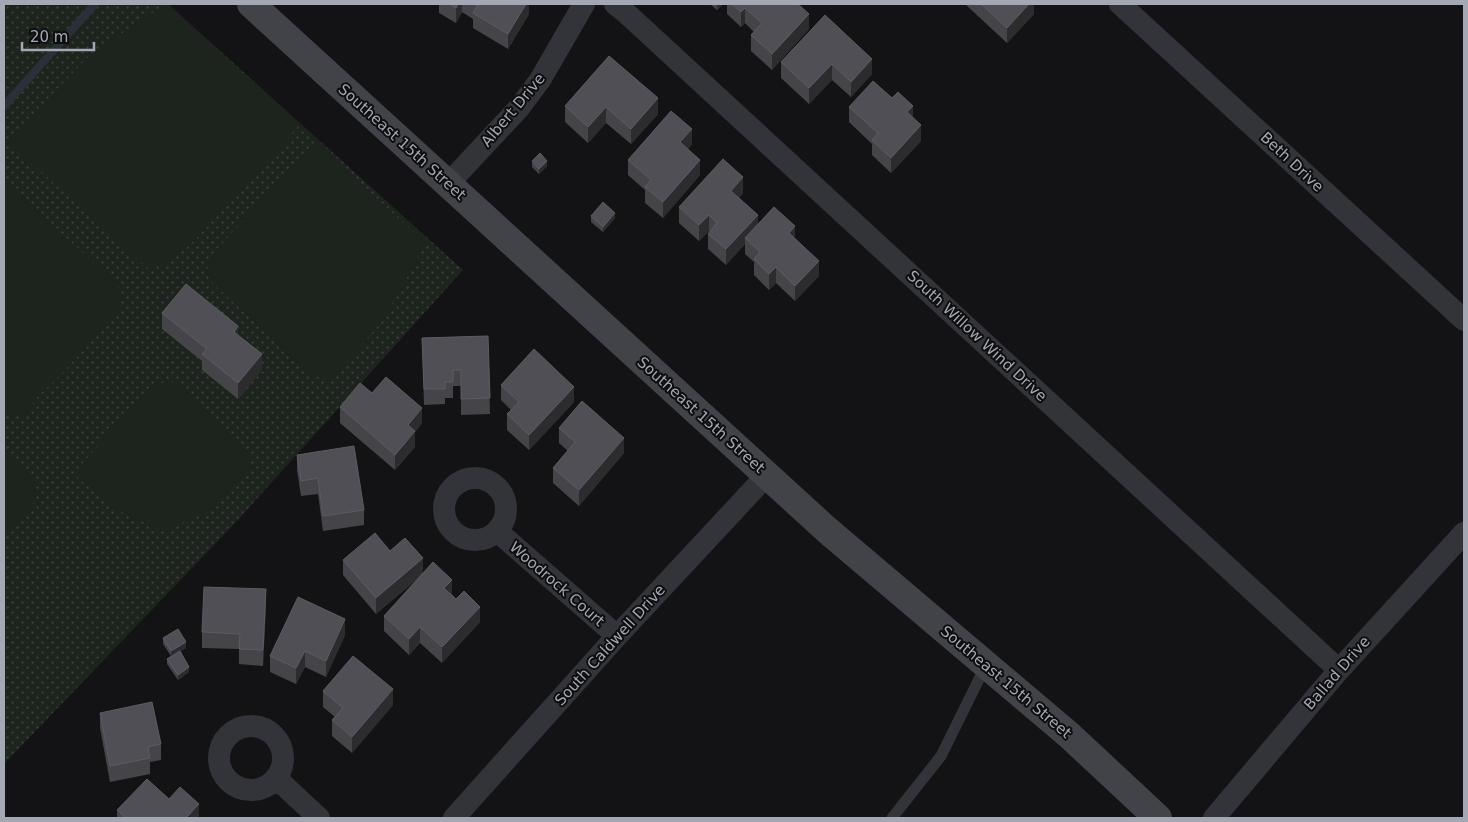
<svg xmlns="http://www.w3.org/2000/svg" width="1468" height="822" viewBox="0 0 1468 822" font-family="'DejaVu Sans',sans-serif">
  <style>
    .green { fill: url(#green-dots) }
    .pitch { fill: #1d241e }
    .lines { fill: none; stroke-linecap: round; stroke-linejoin: round }
    .stream { stroke: #293038; stroke-width: 8 }
    .lane { stroke: #333439; stroke-width: 11 }
    .street { stroke: #333439; stroke-width: 22 }
    .secondary { stroke: #414349; stroke-width: 28 }
    .wall { fill: #444449 }
    .shaded-wall { fill: #2c2c2f }
    .building { fill: #4f4f55; stroke: #5c5d64 }
    .labels { text-anchor: middle; dominant-baseline: central; stroke-width: 4; stroke-linejoin: round; paint-order: stroke }
    .street-label { font-size: 15px; fill: #a4a8b5; stroke: #0e0e0f }
  </style>
  <defs>
    <pattern id="green-dots" width="8" height="8" patternUnits="userSpaceOnUse" patternTransform="scale(1.25)"><rect width="8" height="8" fill="#1d241e"/><path d="M2 2h.1M6 6h.1" fill="none" stroke="#3b413c" stroke-width="1.8" stroke-linecap="round"/></pattern>
  </defs>
  <rect width="100%" height="100%" fill="#131214"/>
  <path class="green" d="M4 4H168L463 270 237 521 4 764Z"/>
  <path class="pitch" d="M166 4 300 124 255 176 190 245 164 263 148 268 7 141 92 53Z
    M316 142 426 244 383 320 331 381 314 376 209 280 207 260Z
    M4 182 118 284 119 311 58 378 38 396 23 416H7L4 415Z
    M176 382 249 452V470L205 513 163 531 119 511 73 474 155 383Z
    M4 453 34 480 35 501 4 533Z"/>
  <g class="lines">
    <path class="stream" d="M4 106 95 4"/>
    <path class="lane" d="M892 818 941 756 986 665"/>
    <path class="street" d="M615 4 624 11 1339 670
      M1120 4 1464 320
      M448 184 519 108 540 80 584 4
      M444 509a31 31 0 1 1 62 0a31 31 0 1 1-62 0Z
      M497 531 617 636
      M219 758a32 32 0 1 1 64 0a32 32 0 1 1-64 0Z
      M276 778 319 818
      M454 818 617 636 767 475
      M1214 818 1339 670 1464 533"/>
    <path class="secondary" d="M251 4 827 530 1069 735 1158 818"/>
  </g>
  <path class="wall" d="M439 4H529V14L508 49 473 28V19L462 12 456 23 439 13Z
    M710 4H723L717 10Z
    M727 4H798L809 29 772 70 751 51V35L754 32 745 23 741 27 727 14Z
    M965 4H1034V14L1007 43Z
    M825 15 872 74 851 97 832 80 809 104 781 78V62Z
    M609 56 658 114 631 144 606 123 588 143 565 122V106Z
    M849 107 913 117 921 141 891 173 872 155V144L849 122Z
    M692 144 688 149 700 175 663 218 645 203V190L628 175V160Z
    M532 161 547 166 539 174 532 167Z
    M743 193 739 198 758 225 795 239 819 276 795 301 776 283 769 290 754 275V262L745 254V244L726 265 708 249V234L710 232 709 231 699 241 679 223V207Z
    M591 216 615 218 603 232 591 222Z
    M162 313 238 336 262 369 238 399 202 370V361L162 329Z
    M488 336 490 414 461 415V386H453V398H445V404L424 405 422 338Z
    M501 385 574 402 529 450 507 430V414L511 410 501 400Z
    M372 393 422 423 415 432V447L395 470 340 423V407Z
    M559 428 624 453 579 506 553 483V468L568 451 559 443Z
    M297 455 364 510V525L323 531 318 494 301 496 297 470Z
    M390 551 452 595 480 622 442 663 420 643 409 655 384 631V616L422 575 376 614 343 575V560Z
    M266 605 263 666 239 664V649L202 648V632Z
    M345 635 326 677 305 667 296 684 270 672V656Z
    M163 638 186 648 180 651 189 672 178 680 167 664V659L171 656 163 644Z
    M323 691 393 705 352 753 332 736V720L335 717 323 707Z
    M100 713 161 744V760L150 762V774L110 782 100 728Z
    M169 799 199 818H117V810Z"/>
  <path class="shaded-wall" d="M458 4H462V12L456 23V8Z
    M526 4H529V14L508 49V34Z
    M717 4H723L717 10Z
    M1029 4H1034V14L1007 43V28Z
    M745 8V23L741 27V12Z
    M809 14V29L772 70V54Z
    M872 59V74L851 97V82Z
    M832 64V80L809 104V88Z
    M658 98V114L631 144V129Z
    M913 106V121L907 112Z
    M606 107V123L588 143V127Z
    M921 125V141L891 173V158Z
    M692 129V144L680 158V142Z
    M700 160V175L663 218V202Z
    M547 161V166L539 174V169Z
    M743 177V193L731 206V191Z
    M615 213V218L603 232V227Z
    M709 215V231L699 241V225Z
    M758 215V230L745 238V244L726 265V249Z
    M795 226V242L789 233Z
    M819 261V276L795 301V286Z
    M776 267V283L769 290V274Z
    M238 326V341L234 332Z
    M262 354V369L238 399V383Z
    M574 387V402L529 450V435Z
    M422 408V423L415 432V447L395 470V455L408 425Z
    M624 438V453L579 506V490Z
    M423 558V574L376 614V598Z
    M452 580V595L444 588Z
    M266 589V605L263 666V650Z
    M480 607V622L442 663V647Z
    M345 619V635L326 677V661Z
    M420 627V643L409 655V639Z
    M186 642V648L171 657V651Z
    M305 651V667L296 684V668Z
    M189 667V672L178 680V675Z
    M393 689V705L352 753V737Z
    M199 804V818H186Z"/>
  <path class="building" d="M450 4H458L456 8Z
    M474 4H526L508 34 473 13 477 6Z
    M732 4H798L809 14 772 54 751 35 762 23 745 8 741 12Z
    M981 4H1029L1007 28Z
    M825 15 872 59 851 82 832 64 809 88 781 62Z
    M609 56 658 98 631 129 606 107 588 127 565 106Z
    M873 81 892 98 898 92 913 106 907 112 921 125 891 158 872 140 878 133 849 107Z
    M671 111 692 129 680 142 700 160 663 202 645 187 651 180 628 160Z
    M540 153 547 161 539 169 532 161Z
    M723 159 743 177 731 191 758 215 726 249 708 234 717 223 709 215 699 225 679 207Z
    M603 202 615 213 603 227 591 216Z
    M774 207 795 226 789 233 819 261 795 286 776 267 769 274 754 259 760 252 745 238Z
    M186 284 238 326 234 332 262 354 238 383 202 354 207 349 162 313Z
    M488 336 490 398 461 399V370H453V382H445V389H424L422 338Z
    M534 349 574 387 529 435 507 414 519 402 501 385Z
    M386 377 422 408 408 425 415 431 395 455 340 407 360 383 372 393Z
    M582 401 624 438 579 490 553 468 575 442 559 428Z
    M354 446 364 510 323 516 318 478 301 481 297 455Z
    M375 533 390 551 405 538 423 558 376 598 343 560Z
    M433 562 452 580 444 588 456 599 464 591 480 607 442 647 420 627 409 639 384 616Z
    M204 587 266 589 263 650 239 649 240 634 202 632Z
    M298 597 345 619 326 661 305 651 296 668 270 656Z
    M178 629 186 642 171 651 163 638Z
    M180 651 189 667 178 675 167 659Z
    M353 656 393 689 352 737 332 720 343 708 323 691Z
    M152 702 161 744 148 747 150 758 110 766 100 713Z
    M147 779 169 799 180 787 199 804 186 818H126L117 810Z"/>
  <g class="labels">
    <g class="street-label">
      <text transform="translate(513 110) rotate(-50)">Albert Drive</text>
      <text transform="translate(402 142) rotate(42)">Southeast 15th Street</text>
      <text transform="translate(1292 162) rotate(43)">Beth Drive</text>
      <text transform="translate(977 336) rotate(43)">South Willow Wind Drive</text>
      <text transform="translate(701 415) rotate(42)">Southeast 15th Street</text>
      <text transform="translate(557 584) rotate(41)">Woodrock Court</text>
      <text transform="translate(610 645) rotate(-48)">South Caldwell Drive</text>
      <text transform="translate(1337 673) rotate(-49)">Ballad Drive</text>
      <text transform="translate(1006 682) rotate(40)">Southeast 15th Street</text>
    </g>
  </g>
  <rect width="1468" height="822" fill="none" stroke="#a4a8b5" stroke-width="10"/>
  <path d="M22 42v8h72v-8" fill="none" stroke="#a4a8b5" stroke-width="2.5"/>
  <text x="30" y="42" font-size="15" fill="#a4a8b5" stroke="#0e0e0f" stroke-width="4" paint-order="stroke">20 m</text>
</svg>
